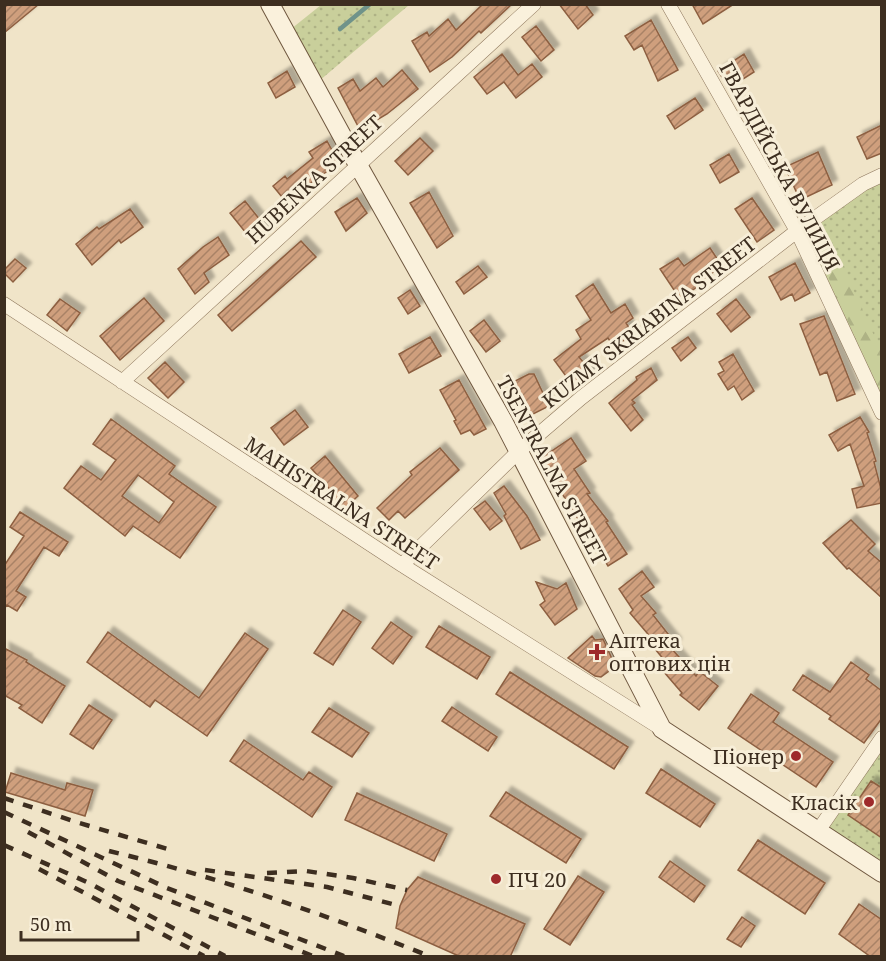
<svg xmlns="http://www.w3.org/2000/svg" width="886" height="961" viewBox="0 0 886 961" font-family="'Noto Serif',serif">
  <style>
    .grass { fill: url(#grass-dots) }
    .forest { fill: url(#forest-firs) }
    .lines { fill: none; stroke-linecap: round; stroke-linejoin: round }
    .stream { stroke: #6f938a; stroke-width: 4.5 }
    .building { fill: url(#building-hatch); stroke: #8d5f41; stroke-width: 1.5; fill-rule: evenodd; filter: url(#shadow) }
    .minor-casing { stroke: #8d765c; stroke-width: 15 }
    .secondary-casing { stroke: #6f573f; stroke-width: 20 }
    .minor { stroke: #faf1dc; stroke-width: 14 }
    .secondary { stroke: #faf1dc; stroke-width: 18 }
    .rail { stroke: #3d2e20; stroke-width: 4.5; stroke-dasharray: 10 10; stroke-linecap: butt }
    .poi-dot { fill: #9e2a2b; stroke: #f7eed8; stroke-width: 2 }
    .labels { text-anchor: middle; dominant-baseline: central; stroke-width: 6; stroke-linejoin: round; paint-order: stroke }
    .street-label { font-size: 20px; fill: #3d2e20; stroke: #f7eed8 }
    .poi-label { font-size: 20px; fill: #3d2e20; stroke: #f7eed8; text-anchor: start }
  </style>
  <defs>
    <pattern id="grass-dots" width="8" height="8" patternUnits="userSpaceOnUse" patternTransform="scale(1.5)"><rect width="8" height="8" fill="#c9cf9b"/><path d="M2 2h.1M6 6h.1" fill="none" stroke="#aeb285" stroke-width="1.8" stroke-linecap="round"/></pattern>
    <pattern id="forest-firs" width="22" height="20" patternUnits="userSpaceOnUse" patternTransform="scale(1.5)"><rect width="22" height="20" fill="#c9cf9b"/><path d="M5 1l3.5 6h-7zM16 11l3.5 6h-7z" fill="#aeb285"/></pattern>
    <pattern id="building-hatch" width="6" height="6" patternUnits="userSpaceOnUse" patternTransform="scale(1.5)"><rect width="6" height="6" fill="#cf9f7d"/><path d="M-1 1l2-2M0 6l6-6M5 7l2-2" fill="none" stroke="#a98266"/></pattern>
    <filter id="shadow"><feDropShadow dx="5.5" dy="-5.5" stdDeviation="1.5" flood-color="#0004"/></filter>
  </defs>
  <rect width="100%" height="100%" fill="#f0e4c8"/>
  <path class="grass" d="M321 5H409L319 81 291 29Z
    M881 175V413L797 231Z
    M881 738V866L821 826Z"/>
  <path class="forest" d="M826 229 881 351V395L810 236Z"/>
  <g class="lines">
    <path class="stream" d="M340 29 370 4"/>
  </g>
  <path class="building" d="M9 4H39L4 33V8Z
    M483 4H512L481 33 479 31 452 57 430 72 412 41 427 32 429 36 448 19 456 30Z
    M559 4H585L593 15 578 29Z
    M692 4H734L703 24Z
    M651 20 678 70 658 81 642 45 634 50 625 36Z
    M536 26 554 50 541 61 522 37Z
    M502 54 518 75 532 64 542 77 516 98 504 82 487 94 474 77Z
    M744 54 754 72 729 88 718 71Z
    M402 70 418 89 387 114 360 130 338 88 353 79 360 91 376 78 383 87Z
    M287 71 295 87 276 98 268 83Z
    M695 98 703 110 675 129 667 116Z
    M882 125V153L867 159 857 137Z
    M420 138 433 151 408 175 395 161Z
    M327 141 339 163 298 192 303 198 291 208 273 186 285 176 287 179 313 158 309 152Z
    M818 152 832 185 800 200 785 167Z
    M729 154 739 172 720 183 710 165Z
    M429 192 453 236 437 248 410 203Z
    M357 198 367 213 346 231 335 212Z
    M752 198 774 230 757 242 735 209Z
    M245 201 268 230 254 243 230 213Z
    M130 209 143 227 121 243 119 240 92 265 76 244 97 227 99 229Z
    M218 237 229 255 204 273 209 282 195 294 178 269 203 247Z
    M301 241 316 257 232 331 218 315Z
    M710 248 722 266 696 284 697 287 680 299 660 269 678 258 684 266Z
    M15 259 26 268 13 282 4 273V270Z
    M795 263 810 293 795 301 792 294 781 300 769 277Z
    M478 266 487 277 464 294 456 282Z
    M593 284 611 313 625 304 633 318 626 323 633 334 614 347 608 338 579 357 592 373 574 387 554 360 581 339 576 330 591 320 576 296Z
    M410 290 420 306 408 314 398 298Z
    M144 298 164 321 120 360 100 336Z
    M60 299 80 313 67 331 47 315Z
    M736 299 750 317 731 332 717 314Z
    M824 316 855 394 837 401 827 372 820 375 800 324Z
    M484 320 500 341 486 352 470 331Z
    M430 337 441 356 409 373 399 354Z
    M688 337 696 348 681 361 672 348Z
    M733 354 754 391 742 400 734 386 728 390 718 374 724 371 719 362Z
    M165 362 184 382 168 398 148 378Z
    M651 368 657 380 632 400 635 403 632 405 643 420 631 431 609 403 637 380 636 377Z
    M529 374H534L549 406 529 416 513 382Z
    M459 380 486 429 474 435 470 430 461 434 454 421 456 420 440 390Z
    M295 410 308 427 284 445 271 428Z
    M860 417 869 432 867 433 876 461 874 462 882 493V503L857 508 852 489 864 486 850 444 838 451 829 435Z
    M111 419 175 466 169 474 216 507 180 558 133 526 125 536 64 488 81 466 101 480 116 460 93 444ZM138 475 174 502 159 523 122 496Z
    M571 438 586 461 574 469 590 493 587 494 608 521 606 522 627 554 608 566 540 459Z
    M440 448 459 470 405 518 398 511 389 520 377 508 412 475 410 472Z
    M325 456 358 496 343 510 331 496 334 494 311 468Z
    M504 486 527 516 540 540 521 549 504 516 506 514 494 493Z
    M485 501 502 521 490 530 474 509Z
    M20 512 68 542 59 556 44 547 16 591 26 597 17 611 7 605 4 609V566L24 536 10 527Z
    M851 520 875 544 868 551 882 563V598L849 568 847 569 823 543Z
    M642 571 654 587 641 596 656 613 653 615 676 644 671 648 696 676 699 671 718 686 699 710 680 695 682 693 664 672 670 667 650 643 653 640 630 613 633 610 619 589Z
    M536 582 557 589 566 583 577 609 555 625 540 605 545 601Z
    M343 610 361 622 333 665 314 653Z
    M391 622 412 637 393 664 372 648Z
    M439 626 490 657 477 679 426 647Z
    M108 632 199 698 245 633 268 649 207 736 155 700 150 707 87 662Z
    M592 636 595 640 603 639 613 661 609 671 601 677 595 676 568 658Z
    M4 648 27 660 26 662 65 686 42 723 19 708 22 705 4 695Z
    M851 662 869 675 866 679 882 691V718L864 743 829 719 831 716 793 690 803 675 830 692Z
    M510 672 628 747 614 769 496 694Z
    M751 694 779 713 773 722 833 762 816 787 728 728Z
    M89 705 112 720 93 749 70 734Z
    M452 707 497 737 488 751 442 721Z
    M329 708 369 733 352 757 312 732Z
    M244 740 303 780 309 772 332 787 312 817 230 761Z
    M661 769 715 804 700 827 646 793Z
    M11 773 65 790 67 783 93 790 85 816 5 792Z
    M871 781 882 788V838L848 815Z
    M506 792 581 839 566 863 490 816Z
    M357 793 447 834 434 861 345 820Z
    M758 840 825 883 805 914 738 870Z
    M670 861 705 886 694 902 659 877Z
    M578 876 604 892 570 945 544 929Z
    M418 877 525 924 510 957H461L396 928 400 906 407 890Z
    M859 904 882 920V957H871L839 934Z
    M742 917 755 926 741 947 727 939Z"/>
  <g class="lines">
    <g class="minor-casing">
      <path id="minor" d="M668 4 797 231 882 413
        M4 304 402 565 662 729
        M122 382 534 4
        M402 565 518 452 581 398 797 231 863 184 882 175
        M818 831 882 738"/>
    </g>
    <g class="secondary-casing">
      <path id="secondary" d="M270 4 358 165 503 421 662 729 882 873"/>
    </g>
    <use href="#minor" class="minor"/>
    <use href="#secondary" class="secondary"/>
    <path class="rail" d="M4 798 76 822 171 850
      M4 812 167 888 344 956
      M28 832 118 881 313 956
      M4 845 89 883 225 956
      M109 851C218 877 324 914 429 956
      M39 869 204 956
      M205 870 327 887 400 906
      M267 873 306 871 353 878 407 890"/>
  </g>
  <g class="poi-dot">
    <path d="M594 643h6v6h6v6h-6v6h-6v-6h-6v-6h6z"/>
    <circle cx="796" cy="756" r="6"/>
    <circle cx="869" cy="802" r="6"/>
    <circle cx="496" cy="879" r="6"/>
  </g>
  <g class="labels">
    <g class="street-label">
      <text transform="translate(780 166) rotate(62)">ГВАРДІЙСЬКА ВУЛИЦЯ</text>
      <text transform="translate(314 179) rotate(-43)">HUBENKA STREET</text>
      <text transform="translate(649 322) rotate(-38)">KUZMY SKRIABINA STREET</text>
      <text transform="translate(552 470) rotate(62)">TSENTRALNA STREET</text>
      <text transform="translate(342 503) rotate(33)">MAHISTRALNA STREET</text>
    </g>
    <g class="poi-label">
      <text x="609" y="640">Аптека<tspan x="609" dy="23">оптових цін</tspan></text>
      <text x="784" y="756" text-anchor="end">Піонер</text>
      <text x="857" y="802" text-anchor="end">Класік</text>
      <text x="508" y="879">ПЧ 20</text>
    </g>
  </g>
  <rect width="886" height="961" fill="none" stroke="#3d2e20" stroke-width="12"/>
  <path d="M21 931v9h117v-9" fill="none" stroke="#3d2e20" stroke-width="3"/>
  <text x="30" y="931" font-size="18" fill="#3d2e20" stroke="#f7eed8" stroke-width="4.5" paint-order="stroke">50 m</text>
</svg>
